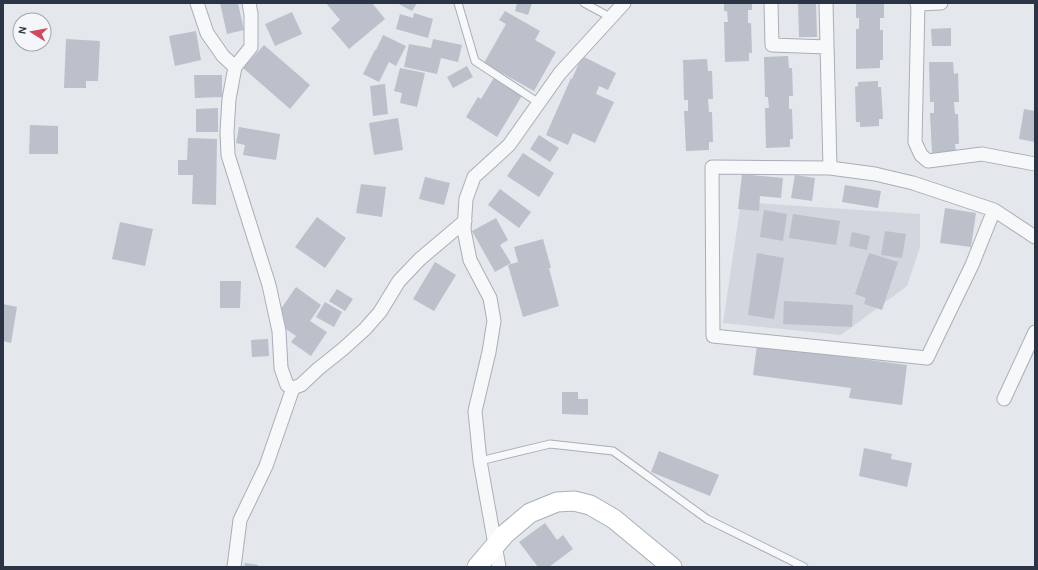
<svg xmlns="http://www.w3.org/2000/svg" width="1038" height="570" viewBox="0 0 1038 570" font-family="Karla,sans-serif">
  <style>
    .built { fill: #d2d6de }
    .building { fill: #bbc0ca }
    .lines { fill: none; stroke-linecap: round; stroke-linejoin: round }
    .service-casing { stroke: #a9aeb7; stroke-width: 9 }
    .minor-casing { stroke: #a9aeb7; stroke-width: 15 }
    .secondary-casing { stroke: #a9aeb7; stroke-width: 21 }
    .service { stroke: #f7f8fa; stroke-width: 7 }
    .minor { stroke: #f7f8fa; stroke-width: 13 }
    .secondary { stroke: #fff; stroke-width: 19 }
  </style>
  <rect width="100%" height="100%" fill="#e4e7ec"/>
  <path class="built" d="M741 202 920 214V247L907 286 841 335 723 323Z"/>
  <path class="building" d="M220 3H238L244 30 227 34Z
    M326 3H372L385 19 349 49 331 28 340 20Z
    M397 3H417L412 11Z
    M517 3H532L528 15 515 11Z
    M724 3H752V10H748V23H751L752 53H749V61L725 62 724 22H728L727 11H724Z
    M798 3H816L817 37H799Z
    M856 3H884V18H880V30H883V60H880V68L856 69V29H859V18H856Z
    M505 11 540 31 535 40 556 52 534 91 484 63 506 24 499 20Z
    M292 12 302 34 275 46 265 24Z
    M414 13 433 19 428 38 396 29 400 14 413 18Z
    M951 28V46H932L931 29Z
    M196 31 201 60 175 66 169 36Z
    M383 35 406 46 396 66 389 62 379 82 363 74 375 50H376Z
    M66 39 100 41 98 81H86V88H64Z
    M433 39 462 45 458 62 441 58 437 74 404 67 409 44 431 48Z
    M264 45 310 85 290 109 243 68Z
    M582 56 616 73 608 90 599 86 596 94 614 102 595 143 573 133 568 145 546 135 571 78 572 79Z
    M788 56 789 68H792L793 96H789V109H792L793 139H790V147L766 148 765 108H769L768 97H765L764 57Z
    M707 59 708 71H712L713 99H708L709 112H712L713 142H709V150L686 151 684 111H688V100H684L683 60Z
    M929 62H953L954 74 958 73 959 102H954L955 114H958L959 144H955L956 152 932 153 930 113H934V102H930Z
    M467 66 473 77 453 88 447 77Z
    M400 68 425 73 417 107 400 103 402 93 394 91Z
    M194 75H222V97L195 98Z
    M495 76 523 94 497 137 466 117 478 97 481 99Z
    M878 81V87H881L883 119H879V126L860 127V122H856L855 87 858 86V82Z
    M385 84 388 114 373 116 370 86Z
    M218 108V132H196V109Z
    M1024 109 1035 111V142L1019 139Z
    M398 118 403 150 374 155 369 123Z
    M30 125 58 126V154H29Z
    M239 127 280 134 276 160 243 155 245 145 236 143Z
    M539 135 559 148 550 162 530 149Z
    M188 138 217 139 216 205 192 204 193 175H178V160H187Z
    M523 153 554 173 539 197 507 176Z
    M742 174 783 178 781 198 760 196 759 211 738 209Z
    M795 175 815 178 812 201 791 198Z
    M425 177 450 183 444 205 419 199Z
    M361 184 386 187 382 217 356 213Z
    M845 185 881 191 878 208 842 202Z
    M500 189 531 212 519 228 488 205Z
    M945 208 976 213 971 247 940 243Z
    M764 210 787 214 783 241 760 237Z
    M793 214 840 221 836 245 789 238Z
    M317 217 346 238 325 268 295 247Z
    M496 218 508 240 500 245 511 263 495 272 472 231Z
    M120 222 153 229 145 266 112 259Z
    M885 231 906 234 902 258 881 255Z
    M852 232 870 236 867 250 849 246Z
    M543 239 551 268H549L559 306 523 317 508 265 518 262 514 247Z
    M757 253 784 258 774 319 748 315Z
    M869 253 898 262 882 310 864 304 866 298 855 294Z
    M435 262 456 275 434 311 413 299Z
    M220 281H241L240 308H220Z
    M296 287 321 305 310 321 327 332 311 356 291 342 296 336 280 325 284 317 278 313Z
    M337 289 353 299 345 311 329 301Z
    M784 301 853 305 852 327 783 324Z
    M325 302 342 312 334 327 316 317Z
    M3 304 17 307 11 343 3 341Z
    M268 339 269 356 252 357 251 340Z
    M757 345 907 365 902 405 849 398 851 388 753 375Z
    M562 392H578V399H588V415L562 414Z
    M864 448 892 454 891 459 912 463 907 487 859 476Z
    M659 451 719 475 710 496 651 472Z
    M545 523 557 540 563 535 573 549 549 567H538L519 542Z
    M245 563 258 565V567H244Z"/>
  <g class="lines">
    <g class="service-casing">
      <path id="service" d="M458 3 475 61 539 103
        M584 3 610 17
        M480 461 550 444 613 451 707 519 804 567"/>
    </g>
    <g class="minor-casing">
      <path id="minor" d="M197 3 207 33 223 56 235 67
        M249 3 251 14V47L235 67 229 99 227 132 228 155 269 285 279 331 281 368 287 385 293 388 301 385 318 369 343 349 365 329 380 312 399 281 420 259 465 221
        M771 3 772 45 827 47
        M826 3 830 168
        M918 3 915 142 921 155 928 161 982 154 1035 164
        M917 4 941 3
        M994 210 972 265 927 358 713 336 712 167 830 168 875 174 913 183 994 210 1035 237
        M1004 399 1035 332
        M234 567 240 520 266 466 293 388
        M499 567 480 461 475 411 489 352 494 321 490 298 470 260 464 230 466 199 474 177 509 145 560 73 624 3"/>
    </g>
    <g class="secondary-casing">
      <path id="secondary" d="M477 567 505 534 530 513 557 502 574 501 590 505 614 519 672 567"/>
    </g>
    <use href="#service" class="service"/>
    <use href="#minor" class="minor"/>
    <use href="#secondary" class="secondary"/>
  </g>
  <rect width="1038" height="570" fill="none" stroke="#2b3445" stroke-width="8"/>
  <g transform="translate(32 32) rotate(281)"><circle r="19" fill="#f4f6f9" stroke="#a4a8b1"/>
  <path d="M0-3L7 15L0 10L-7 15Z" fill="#d1495b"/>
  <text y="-6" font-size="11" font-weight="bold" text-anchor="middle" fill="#2b3445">N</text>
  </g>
</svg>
